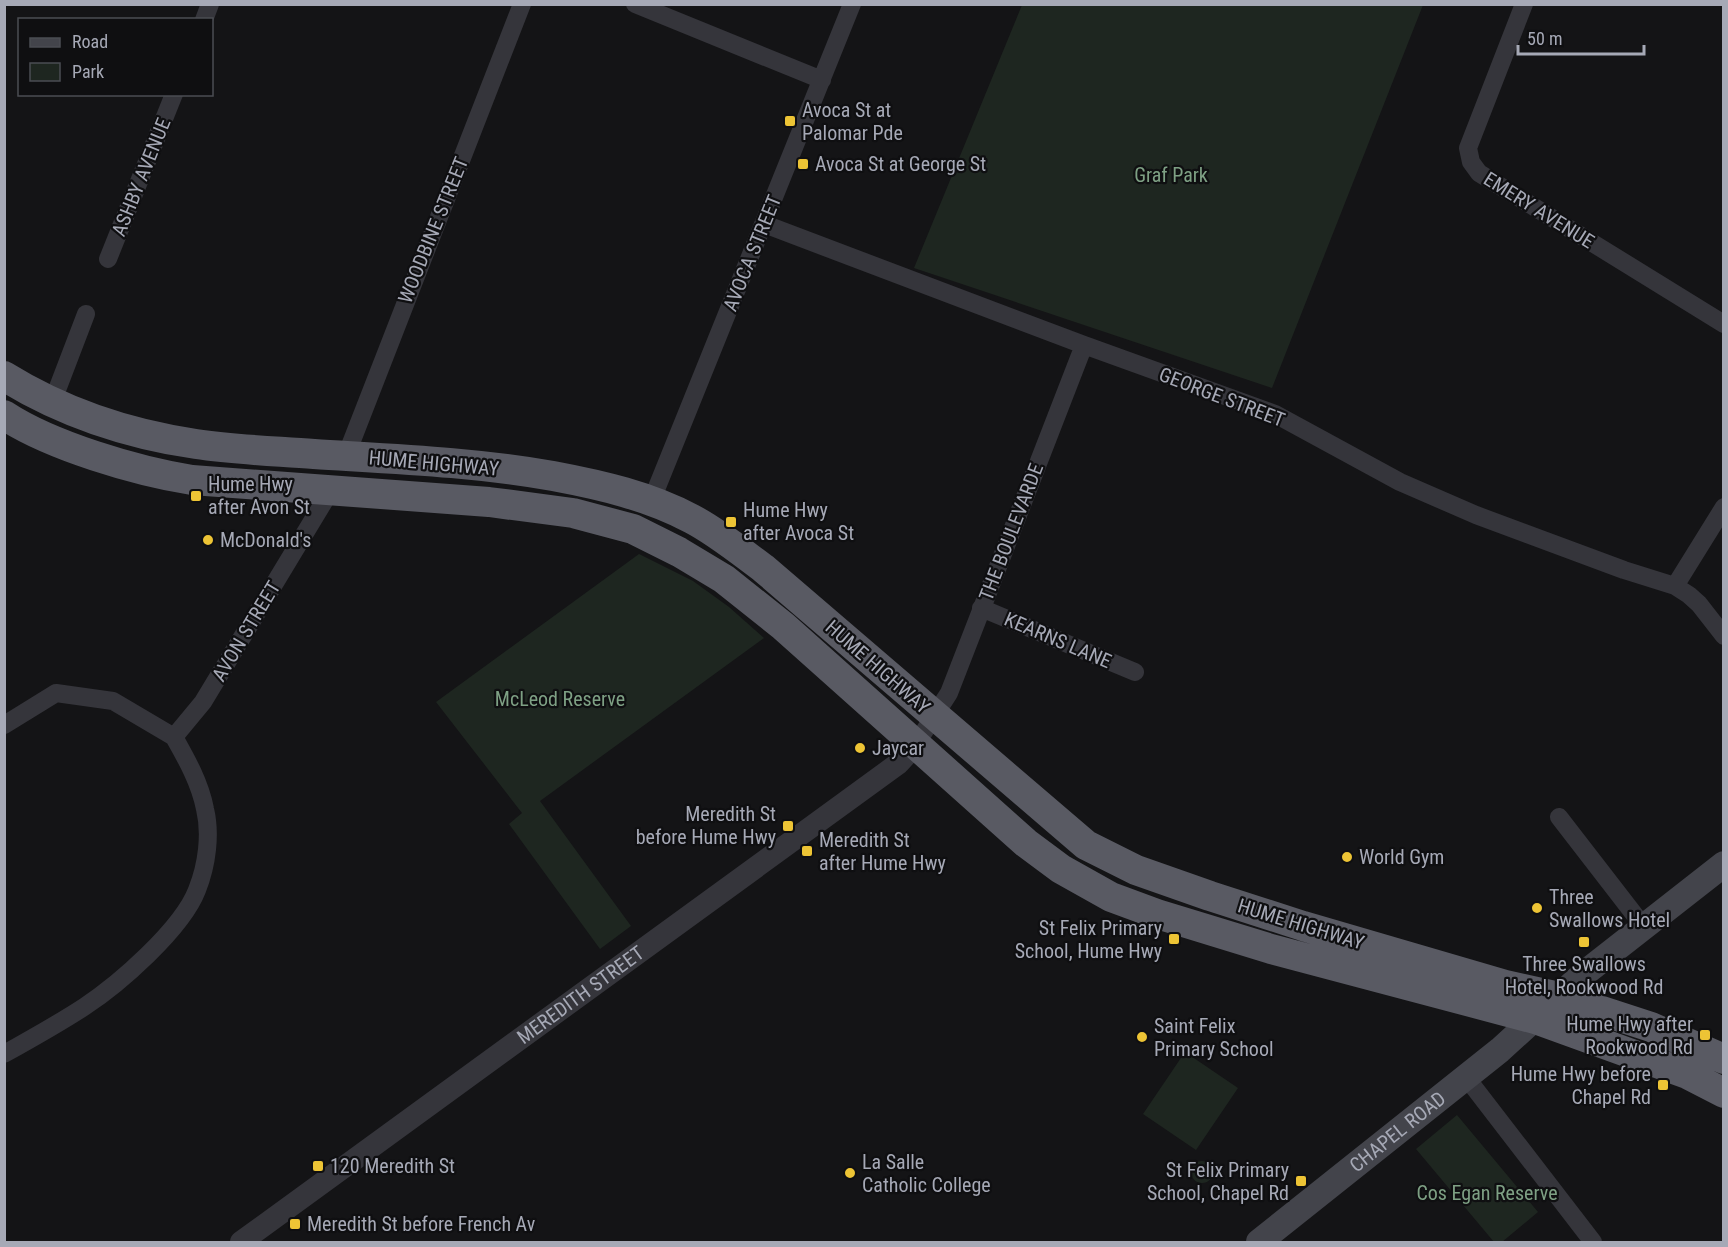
<svg xmlns="http://www.w3.org/2000/svg" width="1728" height="1247" viewBox="0 0 1728 1247" font-family="'Roboto Condensed',sans-serif">
  <style>
    .green { fill: #1e2620 }
    .lines { fill: none; stroke-linecap: round; stroke-linejoin: round }
    .minor { stroke: #35353b; stroke-width: 18 }
    .tertiary { stroke: #35353b; stroke-width: 22 }
    .secondary { stroke: #43444b; stroke-width: 26 }
    .trunk { stroke: #595a63; stroke-width: 30 }
    .poi-dot { fill: #edc435; stroke: #0f0f11; stroke-width: 2 }
    .labels { text-anchor: middle; dominant-baseline: central; stroke-width: 4.5; stroke-linejoin: round; paint-order: stroke }
    .poi-label { font-size: 20px; fill: #a6a9b6; stroke: #0f0f11; text-anchor: start }
    .park-label { font-size: 20px; fill: #7ea084; stroke: #0f0f11 }
    .street-label { font-size: 20px; fill: #a6a9b6; stroke: #0f0f11 }
  </style>
  <rect width="100%" height="100%" fill="#141416"/>
  <path class="green" d="M1022 5H1423L1272 388 914 268Z
    M639 554 693 581 729 607 764 638 540 801 631 926 600 949 509 824 522 813 436 702Z
    M1185 1052 1238 1088 1196 1150 1143 1114Z
    M1457 1115 1538 1212 1502 1242H1494L1416 1149Z
    M1191 1172a11 11 0 1 1 22 0a11 11 0 1 1-22 0Z"/>
  <g class="lines">
    <path class="minor" d="M635 4 822 80
      M1524 4 1468 148 1471 162 1479 173 1724 324
      M204 20 210 4
      M764 224 1084 345 1275 414 1400 482 1476 515 1624 570 1675 586 1689 595 1699 604 1724 636
      M108 259 174 94
      M52 403 86 314
      M346 456 522 4
      M651 502 852 4
      M1675 586 1724 507
      M981 608 1135 672
      M4 725 56 693 113 701 174 737
      M174 737 203 702 331 490
      M916 744 949 693 1084 345
      M1559 817 1644 927
      M4 1054C31 1039 58 1024 84 1007 119 984 182 929 197 890 207 865 211 834 205 809 200 783 187 760 174 737
      M1466 1077 1593 1242"/>
    <path class="tertiary" id="s1" d="M241 1242 899 763 916 744"/>
    <path class="secondary" id="s2" d="M1259 1242 1500 1050 1581 976 1724 864"/>
    <path class="trunk" d="M4 376C62 412 128 434 196 444 235 450 274 451 314 454 394 459 474 462 553 476 601 485 649 496 692 519 717 532 740 551 763 568L1086 845 1136 870 1210 896 1303 926 1505 985 1559 997 1651 1027 1724 1059
      M4 415C51 446 136 471 192 480L489 502 573 513 633 529 679 552 724 579 783 626 1026 843 1061 869 1111 897 1157 914 1271 949 1535 1019 1687 1074 1724 1093"/>
  </g>
  <g class="poi-dot">
    <rect x="784" y="115" width="12" height="12" rx="3"/>
    <rect x="797" y="158" width="12" height="12" rx="3"/>
    <rect x="190" y="490" width="12" height="12" rx="3"/>
    <rect x="725" y="516" width="12" height="12" rx="3"/>
    <circle cx="208" cy="540" r="6"/>
    <circle cx="860" cy="748" r="6"/>
    <rect x="782" y="820" width="12" height="12" rx="3"/>
    <rect x="801" y="845" width="12" height="12" rx="3"/>
    <circle cx="1347" cy="857" r="6"/>
    <circle cx="1537" cy="908" r="6"/>
    <rect x="1168" y="933" width="12" height="12" rx="3"/>
    <rect x="1578" y="936" width="12" height="12" rx="3"/>
    <rect x="1699" y="1029" width="12" height="12" rx="3"/>
    <circle cx="1142" cy="1037" r="6"/>
    <rect x="1657" y="1079" width="12" height="12" rx="3"/>
    <rect x="312" y="1160" width="12" height="12" rx="3"/>
    <circle cx="850" cy="1173" r="6"/>
    <rect x="1295" y="1175" width="12" height="12" rx="3"/>
    <rect x="289" y="1218" width="12" height="12" rx="3"/>
  </g>
  <g class="labels">
    <g class="poi-label">
      <text x="802" y="110">Avoca St at<tspan x="802" dy="23">Palomar Pde</tspan></text>
      <text x="815" y="164">Avoca St at George St</text>
      <text x="208" y="484">Hume Hwy<tspan x="208" dy="23">after Avon St</tspan></text>
      <text x="743" y="510">Hume Hwy<tspan x="743" dy="23">after Avoca St</tspan></text>
      <text x="220" y="540">McDonald's</text>
      <text x="872" y="748">Jaycar</text>
      <text x="776" y="814" text-anchor="end">Meredith St<tspan x="776" dy="23">before Hume Hwy</tspan></text>
      <text x="819" y="840">Meredith St<tspan x="819" dy="23">after Hume Hwy</tspan></text>
      <text x="1359" y="857">World Gym</text>
      <text x="1549" y="897">Three<tspan x="1549" dy="23">Swallows Hotel</tspan></text>
      <text x="1162" y="928" text-anchor="end">St Felix Primary<tspan x="1162" dy="23">School, Hume Hwy</tspan></text>
      <text x="1584" y="964" text-anchor="middle">Three Swallows<tspan x="1584" dy="23">Hotel, Rookwood Rd</tspan></text>
      <text x="1693" y="1024" text-anchor="end">Hume Hwy after<tspan x="1693" dy="23">Rookwood Rd</tspan></text>
      <text x="1154" y="1026">Saint Felix<tspan x="1154" dy="23">Primary School</tspan></text>
      <text x="1651" y="1074" text-anchor="end">Hume Hwy before<tspan x="1651" dy="23">Chapel Rd</tspan></text>
      <text x="862" y="1162">La Salle<tspan x="862" dy="23">Catholic College</tspan></text>
      <text x="330" y="1166">120 Meredith St</text>
      <text x="1289" y="1170" text-anchor="end">St Felix Primary<tspan x="1289" dy="23">School, Chapel Rd</tspan></text>
      <text x="307" y="1224">Meredith St before French Av</text>
    </g>
    <g class="park-label">
      <text x="1171" y="175">Graf Park</text>
      <text x="560" y="699">McLeod Reserve</text>
      <text x="1487" y="1193">Cos Egan Reserve</text>
    </g>
    <g class="street-label">
      <text transform="translate(141 177) rotate(-68)">ASHBY AVENUE</text>
      <text transform="translate(1539 210) rotate(32)">EMERY AVENUE</text>
      <text transform="translate(433 230) rotate(-68)">WOODBINE STREET</text>
      <text transform="translate(752 253) rotate(-68)">AVOCA STREET</text>
      <text transform="translate(1222 397) rotate(21)">GEORGE STREET</text>
      <text transform="translate(434 463) rotate(5)">HUME HIGHWAY</text>
      <text transform="translate(1011 532) rotate(-69)">THE BOULEVARDE</text>
      <text transform="translate(246 631) rotate(-59)">AVON STREET</text>
      <text transform="translate(1058 640) rotate(23)">KEARNS LANE</text>
      <text transform="translate(878 667) rotate(41)">HUME HIGHWAY</text>
      <text transform="translate(1301 924) rotate(17)">HUME HIGHWAY</text>
      <text stroke="none"><textPath href="#s1" startOffset="420">MEREDITH STREET</textPath></text>
      <text stroke="none"><textPath href="#s2" startOffset="177">CHAPEL ROAD</textPath></text>
    </g>
  </g>
  <rect width="1728" height="1247" fill="none" stroke="#a6a9b6" stroke-width="12"/>
  <rect x="18" y="18" width="195" height="78" fill="#0f0f11" stroke="#4b4d53" stroke-width="1.5"/>
  <rect x="30" y="38" width="30" height="9" fill="#43444b" stroke="#4b4d53" stroke-width="1.5"/>
  <text x="72" y="48" font-size="18" fill="#a6a9b6">Road</text>
  <rect x="30" y="63" width="30" height="18" fill="#1e2620" stroke="#4b4d53" stroke-width="1.5"/>
  <text x="72" y="78" font-size="18" fill="#a6a9b6">Park</text>
  <path d="M1518 45v9h126v-9" fill="none" stroke="#a6a9b6" stroke-width="3"/>
  <text x="1527" y="45" font-size="18" fill="#a6a9b6" stroke="#0f0f11" stroke-width="4.5" paint-order="stroke">50 m</text>
</svg>
